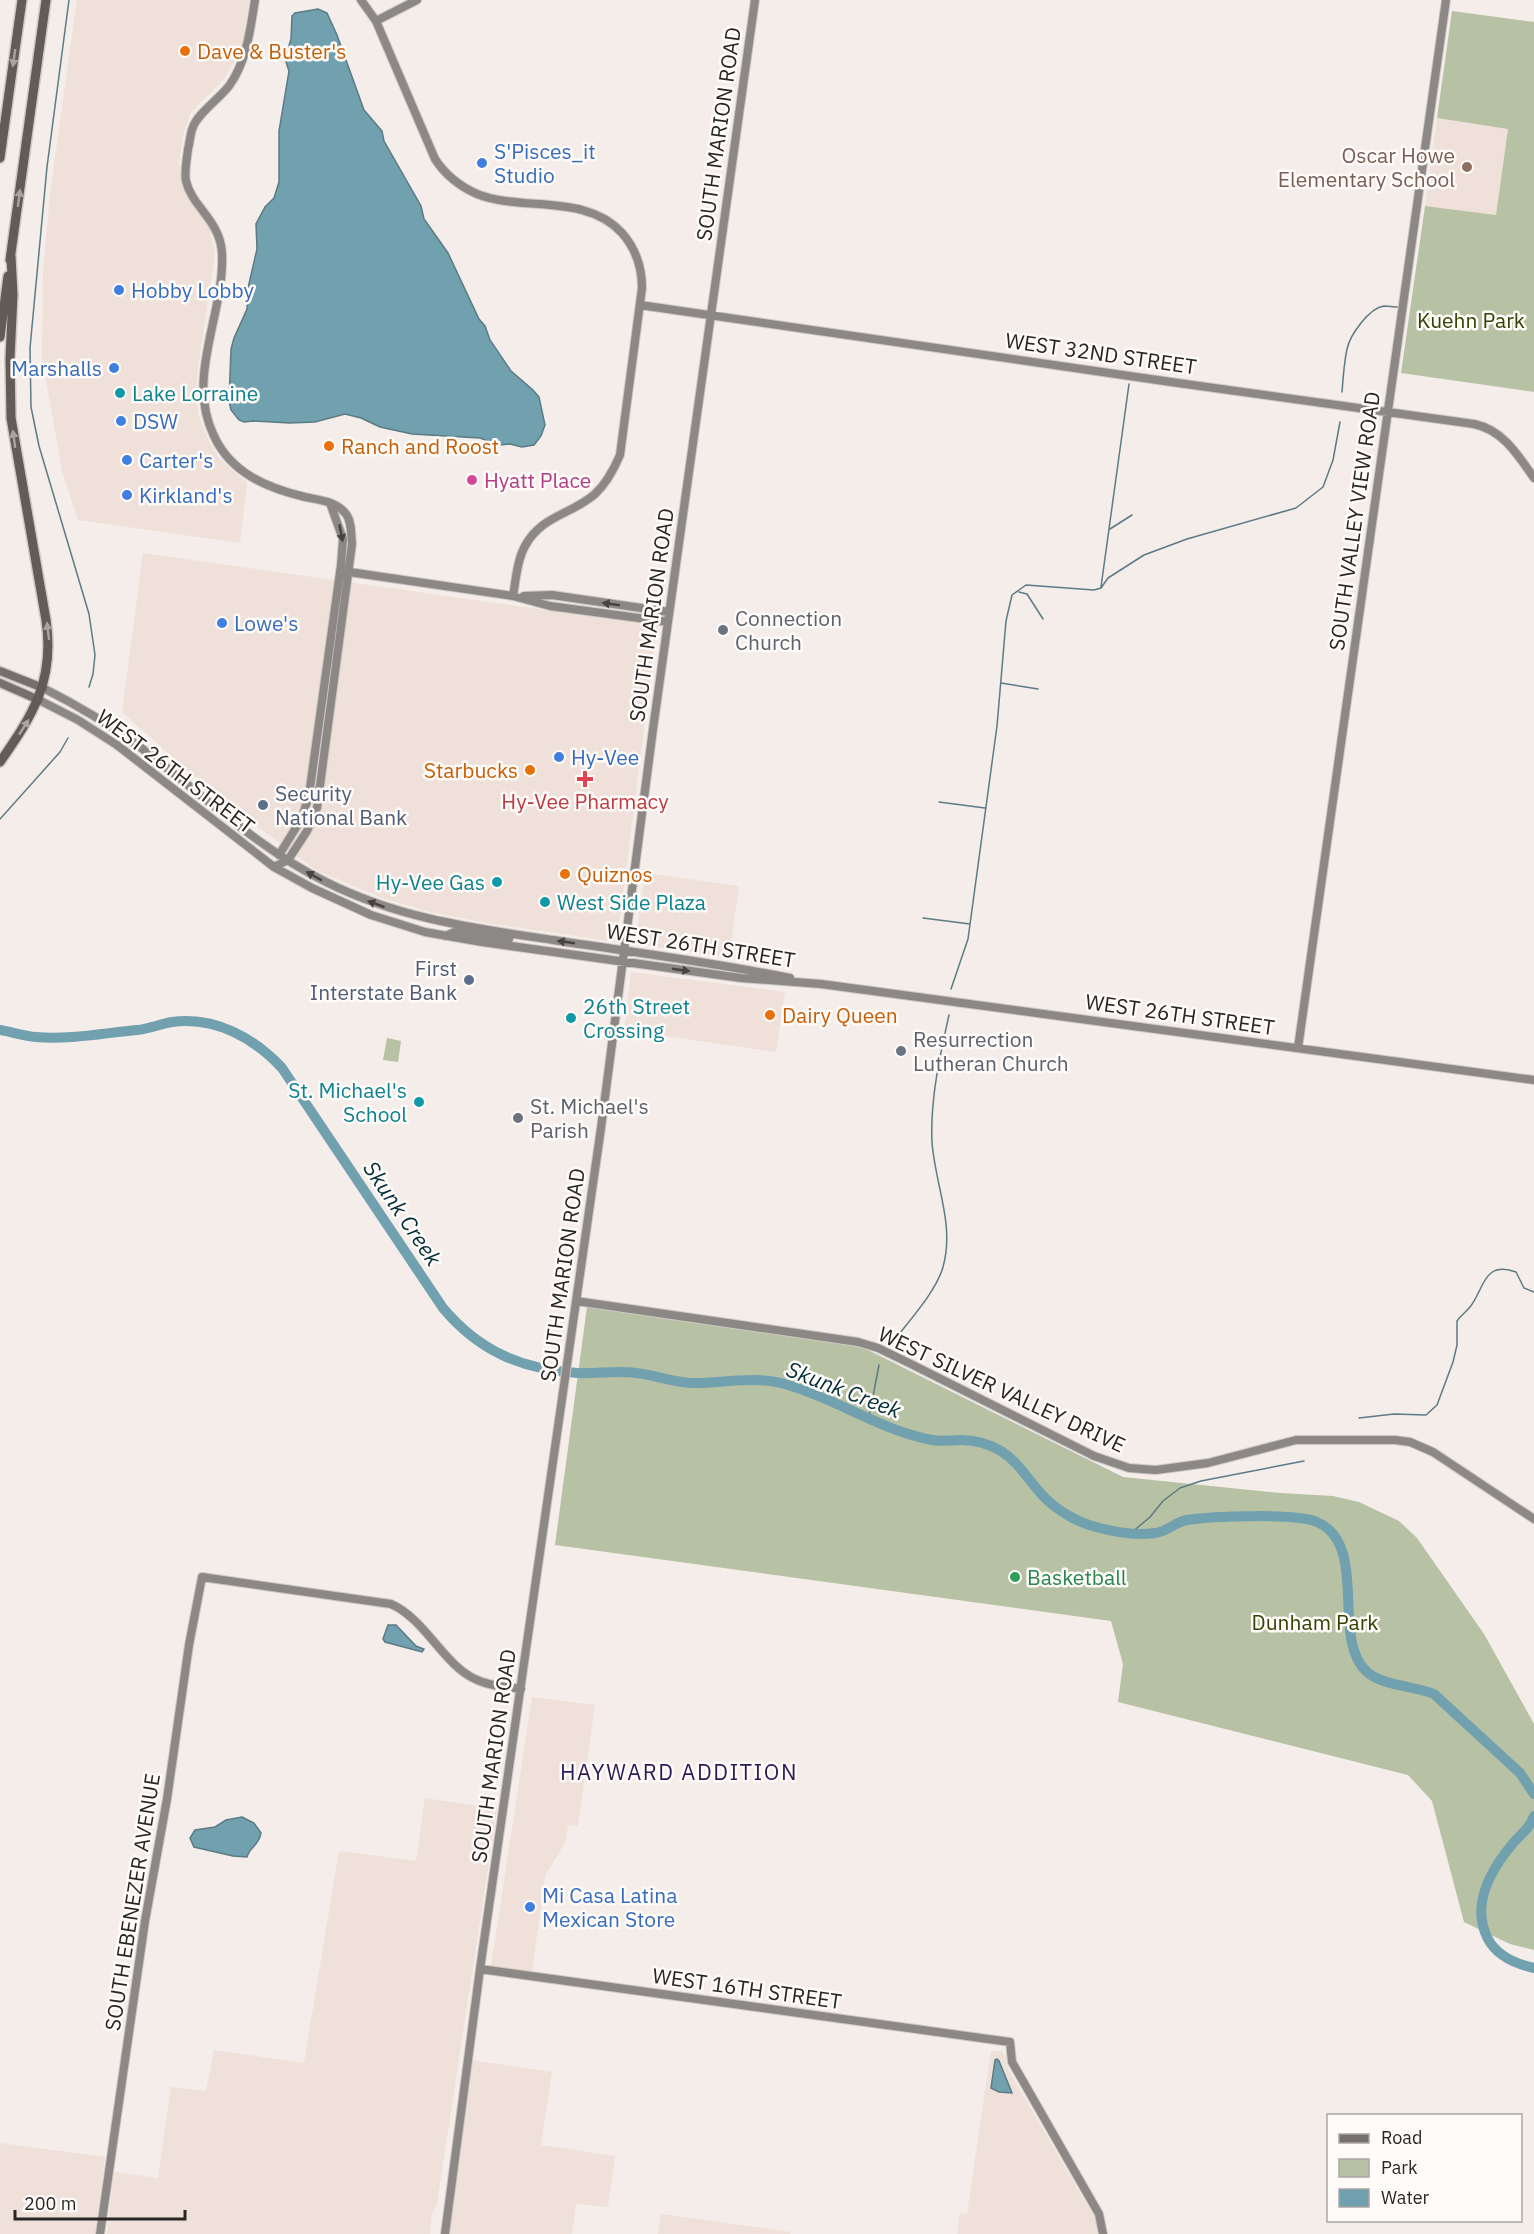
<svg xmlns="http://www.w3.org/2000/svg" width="1534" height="2234" viewBox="0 0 1534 2234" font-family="'IBM Plex Sans',sans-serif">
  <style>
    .built { fill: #efe0d9 }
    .green { fill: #b7c1a4 }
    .water { fill: #71a0ae; stroke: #5b7b85; stroke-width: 1.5 }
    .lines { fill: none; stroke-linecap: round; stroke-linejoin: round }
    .stream { stroke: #5b7b85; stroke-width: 1.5 }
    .river { stroke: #71a0ae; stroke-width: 10 }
    .secondary-casing { stroke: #cfc9c6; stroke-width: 10 }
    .primary-casing { stroke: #cfc9c6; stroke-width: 11 }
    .highway-casing { stroke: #cfc9c6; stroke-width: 12 }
    .secondary { stroke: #8c8885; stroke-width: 8 }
    .primary { stroke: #75706d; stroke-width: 8 }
    .highway { stroke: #615c58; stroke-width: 9 }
    .oneway { fill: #a8a4a0 }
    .oneway2 { fill: #464342 }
    .food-dot { fill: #e8710a; stroke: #fffbf9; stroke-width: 2 }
    .shop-dot { fill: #3f7fe0; stroke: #fffbf9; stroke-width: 2 }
    .education-dot { fill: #8d6e63; stroke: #fffbf9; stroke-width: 2 }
    .culture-dot { fill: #0f9aa8; stroke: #fffbf9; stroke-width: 2 }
    .hotel-dot { fill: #d1479c; stroke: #fffbf9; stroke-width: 2 }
    .worship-dot { fill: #6b7280; stroke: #fffbf9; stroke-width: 2 }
    .health-dot { fill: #e0444e; stroke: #fffbf9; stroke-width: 2 }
    .service-dot { fill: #5c6f8a; stroke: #fffbf9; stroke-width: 2 }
    .leisure-dot { fill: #2e9e5b; stroke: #fffbf9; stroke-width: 2 }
    .labels { text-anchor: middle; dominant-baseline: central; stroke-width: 5; stroke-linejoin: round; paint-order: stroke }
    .food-label { font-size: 21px; fill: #c56008; stroke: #fffbf9; text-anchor: start }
    .street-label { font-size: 21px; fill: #282625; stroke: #fffbf9 }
    .shop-label { font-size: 21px; fill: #366cbe; stroke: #fffbf9; text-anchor: start }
    .education-label { font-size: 21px; fill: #785e54; stroke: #fffbf9; text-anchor: end }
    .park-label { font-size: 21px; fill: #334203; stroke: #fffbf9 }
    .culture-label { font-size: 21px; fill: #0d838f; stroke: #fffbf9; text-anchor: start }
    .hotel-label { font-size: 21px; fill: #b23c85; stroke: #fffbf9; text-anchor: start }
    .worship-label { font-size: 21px; fill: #5b616d; stroke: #fffbf9; text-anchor: start }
    .service-label { font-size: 21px; fill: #4e5e75; stroke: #fffbf9; text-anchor: start }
    .health-label { font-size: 21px; fill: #be3a42; stroke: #fffbf9 }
    .leisure-label { font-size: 21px; fill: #27864d; stroke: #fffbf9; text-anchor: start }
    .water-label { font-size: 22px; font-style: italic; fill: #002f3a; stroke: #fffbf9 }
    .neighbourhood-label { font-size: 22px; letter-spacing: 1.5px; fill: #2a1d57; stroke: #fffbf9 }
  </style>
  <rect width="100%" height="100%" fill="#f4ede9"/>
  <path class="built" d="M77 0H249L242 45 231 68 223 80 191 112 184 132 179 163 185 192 208 222 215 254 198 368 196 392 199 417 209 441 218 457 247 483 240 543 78 520 62 471 42 357 43 274 50 193Z
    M1437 118 1508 129 1496 215 1425 206Z
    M143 553 657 626 617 942 494 924 430 912 382 898 316 870 216 796 122 712Z
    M645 873 739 886 729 957 635 944Z
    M631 972 785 992 776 1052 624 1030Z
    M532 1697 595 1705 578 1826 568 1825 566 1841 545 1876 532 1972 491 1966Z
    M425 1798 497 1809 437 2204 432 2214 430 2234H107L114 2172 158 2178 171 2087 206 2091 214 2050 304 2063 339 1851 416 1861Z
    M991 2051H1003L1009 2071 1097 2222 1098 2234H957L960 2213 967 2214Z
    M471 2060 552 2072 541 2145 615 2156 608 2207 576 2204 572 2234H448Z
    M0 2143 105 2157 95 2234H0Z
    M661 2214 791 2232 790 2234H658Z"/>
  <path class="green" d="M1452 11 1534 22V392L1401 373 1425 206 1496 215 1508 129 1437 118Z
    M387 1038 401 1041 398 1062 383 1060Z
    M587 1307 858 1345 1123 1477 1280 1493 1333 1496 1359 1502 1399 1521 1417 1538 1484 1634 1534 1724V1950L1510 1944 1464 1922 1432 1801 1408 1775 1118 1702 1123 1664 1111 1621 555 1545Z"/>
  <path class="water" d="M318 9 327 13 337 35 364 110 382 131 384 141 421 206 424 219 448 253 479 319 485 326 490 340 511 371 533 390 539 397 545 425 541 436 534 445 522 447 510 444 499 445 480 438 412 434 380 427 361 418 345 414 315 422 290 423 253 421 244 422 239 420 231 410 229 401 231 349 234 338 247 309 248 288 257 249 256 224 265 207 274 198 279 182V131L289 71 285 59 291 39 292 16 295 13Z
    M388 1625H396L416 1646 424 1649 422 1652 385 1642 383 1639Z
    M242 1817 254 1823 261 1833C259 1846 250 1846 247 1857L233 1856 194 1847 190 1838 195 1830 215 1827 226 1820Z
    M997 2059 999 2061 1012 2093 999 2092 991 2088 995 2060Z"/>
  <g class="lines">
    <path class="stream" d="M69 0 47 167 30 348 31 407 39 446 89 614 95 655 93 674 89 687
      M1342 392C1343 378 1344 363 1347 349 1350 335 1369 308 1384 306 1388 306 1394 307 1398 307
      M1110 529 1132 515
      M1101 587 1129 384
      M1019 592 1027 594 1043 619
      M1001 683 1038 689
      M939 802 985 808
      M0 819 60 752 68 738
      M923 918 970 924
      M951 989 968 939 997 726 1006 621 1012 595 1026 585 1094 590 1101 588 1108 578 1144 555 1187 539 1296 508 1323 487 1333 460 1340 422
      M892 1343C908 1322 936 1292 943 1267 955 1224 935 1185 932 1142 930 1100 940 1055 949 1015
      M869 1417 879 1365
      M1359 1418 1394 1414 1426 1415 1437 1405 1453 1362 1457 1345V1321C1461 1315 1466 1312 1470 1307 1484 1290 1483 1260 1516 1272L1524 1288 1534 1292
      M1131 1533 1150 1517 1163 1501 1180 1488 1201 1481 1304 1461"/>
    <path class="river" d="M0 1030C12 1032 24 1036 36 1037 69 1040 104 1033 137 1030 149 1029 160 1024 172 1022 215 1016 254 1038 282 1068L443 1308C479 1351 521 1369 577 1373 597 1374 616 1370 636 1373 656 1375 674 1383 694 1383 726 1383 757 1375 788 1385 837 1399 882 1431 932 1440 942 1442 951 1440 961 1440 975 1440 989 1444 1001 1451 1020 1463 1030 1483 1045 1498 1058 1511 1079 1523 1096 1527 1114 1532 1137 1536 1155 1533 1167 1532 1175 1522 1187 1520 1210 1516 1298 1513 1317 1522 1370 1545 1330 1639 1367 1672 1383 1686 1415 1686 1434 1694L1520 1773 1534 1794
      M1534 1816C1530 1828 1522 1833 1514 1842 1491 1869 1470 1904 1488 1939 1497 1956 1516 1964 1534 1968"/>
    <g class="secondary-casing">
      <path id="secondary" d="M255 0C250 30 247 61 229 86 219 99 198 113 193 127 190 134 190 142 188 149 187 160 184 170 186 181 192 207 220 220 222 253 225 314 185 377 214 436 231 473 267 488 305 497 319 500 336 501 346 514 352 522 351 535 352 544L317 808 307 831 288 860 274 867
        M361 0 376 21 435 159C446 176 459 186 477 194 523 212 586 193 622 233 636 249 642 267 642 288L620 455C614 469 607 483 595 494 571 515 542 515 525 546 517 561 516 579 513 596
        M376 21 417 0
        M640 305 1171 382 1474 424C1503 430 1518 455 1534 478
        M344 574 349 572 513 596 550 606 668 622
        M524 596 552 595 669 612
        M43 688C77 705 109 724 140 747 201 793 257 848 326 882 400 919 473 928 553 940 632 952 711 962 790 978
        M39 700 78 720 117 745 274 867 312 888 371 915 425 932 482 942 741 978 821 984 1534 1080
        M279 855 302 818 309 795 341 565 343 539 330 503
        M446 936 454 932 509 939
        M1298 1048 1446 0
        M576 1301 858 1342 878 1348 909 1363 1094 1456 1129 1468 1156 1470 1208 1463 1296 1440H1395L1410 1442 1433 1452 1534 1519
        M480 1969 1010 2042 1012 2062 1099 2214 1103 2234
        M100 2234 145 1921 167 1799 189 1645 202 1577 391 1604C425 1619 443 1664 475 1679 489 1686 506 1687 521 1689
        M445 2234 480 1969 601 1128 653 729 755 0"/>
    </g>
    <g class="primary-casing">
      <path id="primary" d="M0 671 43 688
        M0 683 39 700"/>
    </g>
    <g class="highway-casing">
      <path id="highway" d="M0 158 22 0
        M10 260 46 0
        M0 337 8 276
        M0 762C33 715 55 680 46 620L11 418 10 358 13 295 11 256"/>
    </g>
    <use href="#secondary" class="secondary"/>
    <use href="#primary" class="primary"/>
    <use href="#highway" class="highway"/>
  </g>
  <defs><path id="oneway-solid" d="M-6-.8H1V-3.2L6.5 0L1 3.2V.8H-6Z" transform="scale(1.5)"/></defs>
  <g class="oneway">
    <use href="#oneway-solid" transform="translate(14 58) rotate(98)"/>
    <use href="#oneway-solid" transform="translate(19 198) rotate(-82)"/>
    <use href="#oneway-solid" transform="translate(14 439) rotate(-98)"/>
    <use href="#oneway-solid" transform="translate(48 631) rotate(-97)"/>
    <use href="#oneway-solid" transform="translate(24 727) rotate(-57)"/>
  </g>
  <g class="oneway2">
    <use href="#oneway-solid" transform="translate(341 533) rotate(79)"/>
    <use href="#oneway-solid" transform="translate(611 604) rotate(-172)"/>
    <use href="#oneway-solid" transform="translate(314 876) rotate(-151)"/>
    <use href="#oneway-solid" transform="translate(376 904) rotate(-160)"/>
    <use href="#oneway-solid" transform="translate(566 942) rotate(-172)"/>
    <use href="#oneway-solid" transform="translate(681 970) rotate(8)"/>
  </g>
  <g class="food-dot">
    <circle cx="185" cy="51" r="6"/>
    <circle cx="329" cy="446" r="6"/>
    <circle cx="530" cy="770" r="6"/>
    <circle cx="565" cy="874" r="6"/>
    <circle cx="770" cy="1015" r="6"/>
  </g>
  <g class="shop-dot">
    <circle cx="482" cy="163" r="6"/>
    <circle cx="119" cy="290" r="6"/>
    <circle cx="114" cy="368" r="6"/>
    <circle cx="121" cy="421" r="6"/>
    <circle cx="127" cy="460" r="6"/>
    <circle cx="127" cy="495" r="6"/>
    <circle cx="222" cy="623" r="6"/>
    <circle cx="559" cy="757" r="6"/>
    <circle cx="530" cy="1907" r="6"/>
  </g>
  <circle class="education-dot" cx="1467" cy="167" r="6"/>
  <g class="culture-dot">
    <circle cx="120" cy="393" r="6"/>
    <circle cx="497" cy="882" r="6"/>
    <circle cx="545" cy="902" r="6"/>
    <circle cx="571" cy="1018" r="6"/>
    <circle cx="419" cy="1102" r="6"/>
  </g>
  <circle class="hotel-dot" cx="472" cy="480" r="6"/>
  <g class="worship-dot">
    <circle cx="723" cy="630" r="6"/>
    <circle cx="901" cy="1051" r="6"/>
    <circle cx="518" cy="1118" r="6"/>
  </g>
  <path class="health-dot" d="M582 770h6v6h6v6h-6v6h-6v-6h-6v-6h6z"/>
  <g class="service-dot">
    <circle cx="263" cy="805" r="6"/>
    <circle cx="469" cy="980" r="6"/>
  </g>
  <circle class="leisure-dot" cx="1015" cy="1577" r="6"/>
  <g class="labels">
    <g class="food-label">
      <text x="197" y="51">Dave &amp; Buster's</text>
      <text x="341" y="446">Ranch and Roost</text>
      <text x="518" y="770" text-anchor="end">Starbucks</text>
      <text x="577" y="874">Quiznos</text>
      <text x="782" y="1015">Dairy Queen</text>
    </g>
    <g class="street-label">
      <text transform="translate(718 134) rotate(-82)">SOUTH MARION ROAD</text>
      <text transform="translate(1101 353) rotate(8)">WEST 32ND STREET</text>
      <text transform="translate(1354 521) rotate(-82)">SOUTH VALLEY VIEW ROAD</text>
      <text transform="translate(651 615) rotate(-82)">SOUTH MARION ROAD</text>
      <text transform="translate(176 771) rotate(37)">WEST 26TH STREET</text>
      <text transform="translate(701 945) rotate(9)">WEST 26TH STREET</text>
      <text transform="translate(1180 1014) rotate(8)">WEST 26TH STREET</text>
      <text transform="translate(562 1275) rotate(-82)">SOUTH MARION ROAD</text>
      <text transform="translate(1002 1389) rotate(25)">WEST SILVER VALLEY DRIVE</text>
      <text transform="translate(493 1756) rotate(-82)">SOUTH MARION ROAD</text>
      <text transform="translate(132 1902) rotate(-81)">SOUTH EBENEZER AVENUE</text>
      <text transform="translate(747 1988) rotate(8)">WEST 16TH STREET</text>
    </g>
    <g class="shop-label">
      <text x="494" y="151">S'Pisces_it<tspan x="494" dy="24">Studio</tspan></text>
      <text x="131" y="290">Hobby Lobby</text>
      <text x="102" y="368" text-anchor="end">Marshalls</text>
      <text x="133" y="421">DSW</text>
      <text x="139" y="460">Carter's</text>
      <text x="139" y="495">Kirkland's</text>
      <text x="234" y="623">Lowe's</text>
      <text x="571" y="757">Hy-Vee</text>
      <text x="542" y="1895">Mi Casa Latina<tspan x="542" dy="24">Mexican Store</tspan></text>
    </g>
    <g class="education-label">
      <text x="1455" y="155">Oscar Howe<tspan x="1455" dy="24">Elementary School</tspan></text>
    </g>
    <g class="park-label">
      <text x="1471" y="320">Kuehn Park</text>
      <text x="1315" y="1622">Dunham Park</text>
    </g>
    <g class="culture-label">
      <text x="132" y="393">Lake Lorraine</text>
      <text x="485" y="882" text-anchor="end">Hy-Vee Gas</text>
      <text x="557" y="902">West Side Plaza</text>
      <text x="583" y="1006">26th Street<tspan x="583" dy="24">Crossing</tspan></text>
      <text x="407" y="1090" text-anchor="end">St. Michael's<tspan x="407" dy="24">School</tspan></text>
    </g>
    <g class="hotel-label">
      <text x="484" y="480">Hyatt Place</text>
    </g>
    <g class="worship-label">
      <text x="735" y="618">Connection<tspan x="735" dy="24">Church</tspan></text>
      <text x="913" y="1039">Resurrection<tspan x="913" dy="24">Lutheran Church</tspan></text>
      <text x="530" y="1106">St. Michael's<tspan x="530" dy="24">Parish</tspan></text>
    </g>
    <g class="service-label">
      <text x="275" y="793">Security<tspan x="275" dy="24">National Bank</tspan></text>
      <text x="457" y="968" text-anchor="end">First<tspan x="457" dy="24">Interstate Bank</tspan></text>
    </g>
    <g class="health-label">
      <text x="585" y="801">Hy-Vee Pharmacy</text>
    </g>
    <g class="leisure-label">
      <text x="1027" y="1577">Basketball</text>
    </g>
    <g class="water-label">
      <text transform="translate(403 1213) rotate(56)">Skunk Creek</text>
      <text transform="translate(844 1389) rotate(21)">Skunk Creek</text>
    </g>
    <g class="neighbourhood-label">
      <text x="679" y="1771">HAYWARD ADDITION</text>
    </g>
  </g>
  <rect x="1327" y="2114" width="195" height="108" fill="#fffbf9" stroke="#a9a6a4" stroke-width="1.5"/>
  <rect x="1339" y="2134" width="30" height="9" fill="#75706d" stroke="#a9a6a4" stroke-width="1.5"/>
  <text x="1381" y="2144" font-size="18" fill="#282625">Road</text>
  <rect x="1339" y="2159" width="30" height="18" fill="#b7c1a4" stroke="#a9a6a4" stroke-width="1.5"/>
  <text x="1381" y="2174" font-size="18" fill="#282625">Park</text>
  <rect x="1339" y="2189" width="30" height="18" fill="#71a0ae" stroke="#a9a6a4" stroke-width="1.5"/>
  <text x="1381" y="2204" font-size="18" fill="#282625">Water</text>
  <path d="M15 2210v9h170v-9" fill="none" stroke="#282625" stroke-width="3"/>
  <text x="24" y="2210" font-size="18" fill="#282625" stroke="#fffbf9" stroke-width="4.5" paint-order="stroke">200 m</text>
</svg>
